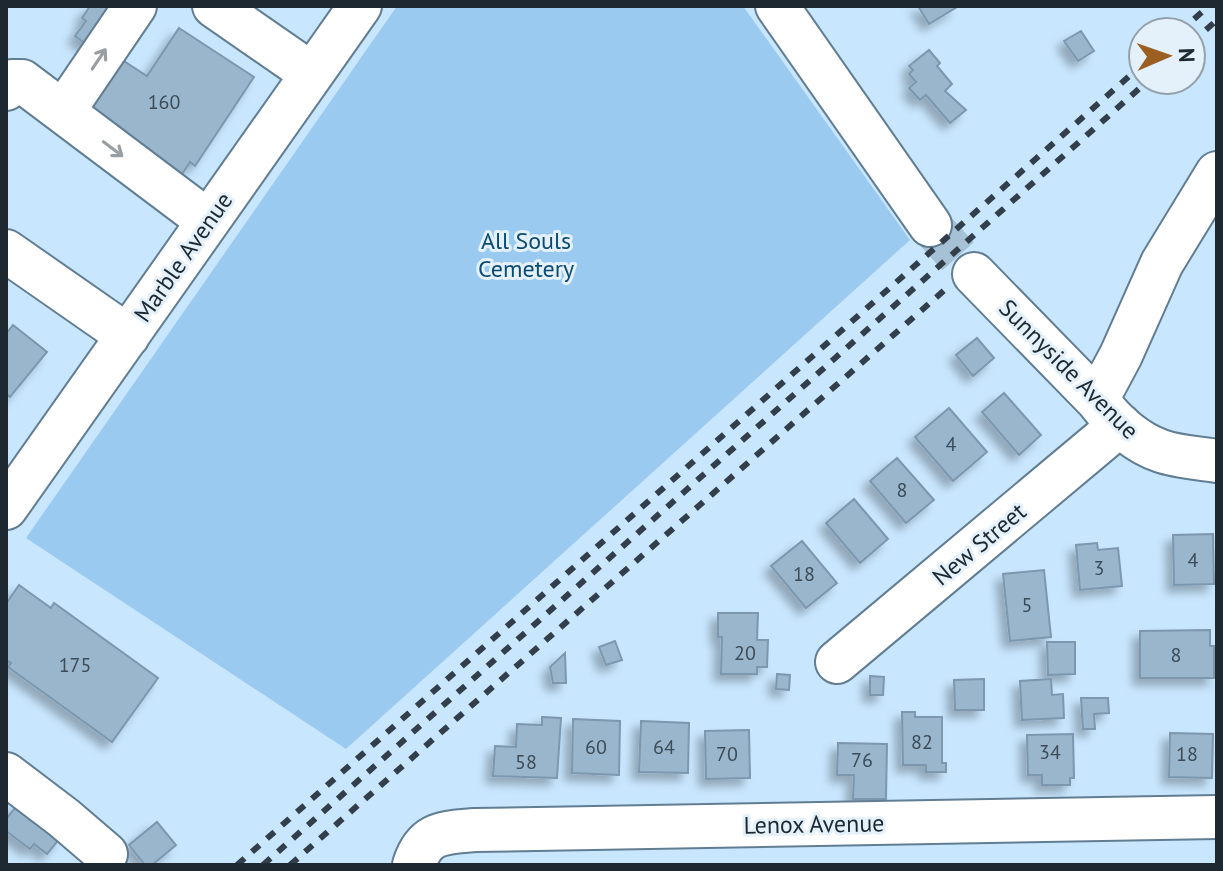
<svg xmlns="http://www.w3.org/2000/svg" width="1223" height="871" viewBox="0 0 1223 871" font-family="'PT Sans',sans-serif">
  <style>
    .green { fill: #9bcaf0 }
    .building { fill: #99b6cd; stroke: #7b97ae; stroke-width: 2; filter: url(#shadow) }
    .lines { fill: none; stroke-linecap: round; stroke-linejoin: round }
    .minor-tunnel { stroke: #a6c0d5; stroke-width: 42; stroke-dasharray: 42 21; stroke-linecap: butt }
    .minor-casing { stroke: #617d92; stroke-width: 46 }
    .minor { stroke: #fff; stroke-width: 42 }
    .rail { stroke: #323f4a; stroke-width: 6; stroke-dasharray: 10 10; stroke-linecap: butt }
    .oneway { stroke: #999ea2 }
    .labels { text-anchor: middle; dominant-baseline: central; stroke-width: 6; stroke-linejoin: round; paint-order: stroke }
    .number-label { font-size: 20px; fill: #3c4c58 }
    .park-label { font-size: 24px; fill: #0b4b72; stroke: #e5f1fa }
    .street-label { font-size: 24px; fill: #1d2831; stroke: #e5f1fa }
  </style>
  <defs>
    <filter id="shadow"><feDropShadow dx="-7" dy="7" stdDeviation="4" flood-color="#0004"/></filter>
  </defs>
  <rect width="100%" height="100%" fill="#c8e6fe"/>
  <path class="green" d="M397 6H743L910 240 346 749 26 538Z"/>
  <path class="building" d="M90 6H121L91 48 75 36 86 21 82 18Z
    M918 6H956L957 7 929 24Z
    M179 28 254 77 195 166 190 162 173 188 84 111 110 52 147 76Z
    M1081 31 1094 51 1078 61 1064 41Z
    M929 50 940 63 937 66 952 84 945 91 966 110 950 123 926 95 920 100 909 88 916 82 909 74 913 70 909 66Z
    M13 325 47 352 10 397 6 394V334Z
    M977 338 994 358 973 376 956 355Z
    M1004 393 1041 435 1019 455 982 412Z
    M949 408 987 452 953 481 915 437Z
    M897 458 934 500 906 523 870 481Z
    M854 499 888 539 860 563 826 523Z
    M1213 534 1214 584 1174 585 1173 535Z
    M802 541 837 583 806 608 771 566Z
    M1097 543 1098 550 1118 548 1122 586 1080 590 1076 545Z
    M1044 570 1051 637 1010 641 1003 574Z
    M19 585 51 608 54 603 158 678 112 742 8 667 11 663 6 660V604Z
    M718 613H758L757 640H768L767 667H757V674H721L722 637H718Z
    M1210 630V646H1214V678H1140V631Z
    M615 641 622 660 606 665 599 647Z
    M1047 642H1075V674L1048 675Z
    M565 653 566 683H553L550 667Z
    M777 674 790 675 789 690 776 689Z
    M870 676 884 677 883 695H870Z
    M984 679V710H955L954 680Z
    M1051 679 1052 695 1063 694 1064 718 1022 720 1020 681Z
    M1081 698H1108L1109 713 1094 714 1095 729H1083Z
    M902 712H915V717H942V763H946V772H926V765H903Z
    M542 717 561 718 557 778 493 776 495 746 516 747 517 724 542 725Z
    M573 719 620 721 619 775 572 773Z
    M641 721 689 723 688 773 639 772Z
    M749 730 750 778 706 779 705 731Z
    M1170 733 1213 734 1212 778 1169 777Z
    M1073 734 1074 778H1070V785H1042V775H1028L1027 735Z
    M838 743 887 744 886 799H853L854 775H837Z
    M19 803 61 837 47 854 34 844 30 849 6 831V819Z
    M157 822 176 845 152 865H145L129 845Z"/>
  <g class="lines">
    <path class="minor-tunnel" d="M930 225 974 274"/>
    <g class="minor-casing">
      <path id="minor" d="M214 6 312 74
        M777 6 930 225
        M6 89 12 81H22L208 221
        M63 112 135 6
        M6 251 128 336
        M974 274 1097 400C1113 421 1135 442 1161 451 1178 457 1199 458 1217 461
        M1097 400 1121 355 1162 263 1217 173
        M6 508 360 6
        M837 662 1120 425
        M6 774 64 818 106 854
        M414 865C425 831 444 833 475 830L1217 817"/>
    </g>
    <use href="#minor" class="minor"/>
    <path class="rail" d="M1179 32 1209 6
      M1191 43 1217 20
      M237 865 1143 64
      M263 865 1149 80
      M290 865 948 287"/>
  </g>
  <defs><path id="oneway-shaft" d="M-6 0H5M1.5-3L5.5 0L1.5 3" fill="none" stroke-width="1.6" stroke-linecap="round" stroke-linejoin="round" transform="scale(2)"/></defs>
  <g class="oneway">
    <use href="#oneway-shaft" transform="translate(99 59) rotate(-56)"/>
    <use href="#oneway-shaft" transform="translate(113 149) rotate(37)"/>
  </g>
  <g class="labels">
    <g class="number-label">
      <text x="164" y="102">160</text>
      <text x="951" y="444">4</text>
      <text x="902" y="490">8</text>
      <text x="1193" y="560">4</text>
      <text x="1099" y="568">3</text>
      <text x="804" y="574">18</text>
      <text x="1027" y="605">5</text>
      <text x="745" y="653">20</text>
      <text x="1176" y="655">8</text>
      <text x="75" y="665">175</text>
      <text x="922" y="742">82</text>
      <text x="596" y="747">60</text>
      <text x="664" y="747">64</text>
      <text x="1050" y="752">34</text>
      <text x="727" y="754">70</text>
      <text x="1187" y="754">18</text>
      <text x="862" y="760">76</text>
      <text x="526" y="762">58</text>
    </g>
    <g class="park-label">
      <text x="526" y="240">All Souls<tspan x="526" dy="28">Cemetery</tspan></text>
    </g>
    <g class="street-label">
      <text transform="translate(183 257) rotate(-55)">Marble Avenue</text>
      <text transform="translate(1069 369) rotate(45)">Sunnyside Avenue</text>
      <text transform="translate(979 544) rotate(-40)">New Street</text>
      <text transform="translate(814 824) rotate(-1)">Lenox Avenue</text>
    </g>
  </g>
  <rect width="1223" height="871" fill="none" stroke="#1d2831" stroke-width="16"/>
  <g transform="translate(1167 56) rotate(88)"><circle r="38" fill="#e5f1fa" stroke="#95a1aa" stroke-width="2"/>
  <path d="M0-6L14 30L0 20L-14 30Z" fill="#9b5f21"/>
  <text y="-12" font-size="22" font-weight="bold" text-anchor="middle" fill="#1d2831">N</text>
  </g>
</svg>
